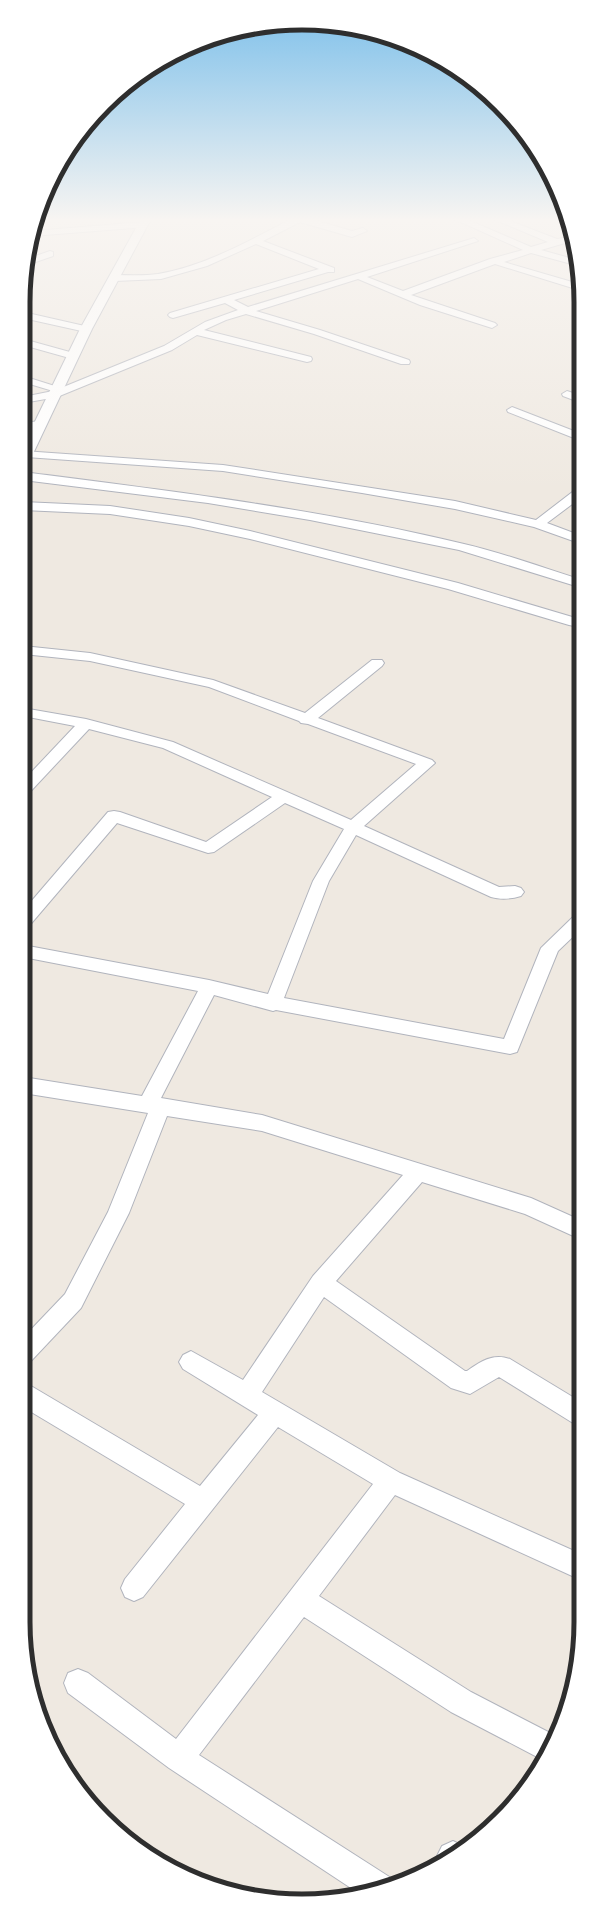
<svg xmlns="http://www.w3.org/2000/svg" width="604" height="1924" viewBox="0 0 604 1924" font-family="'Titillium Web',sans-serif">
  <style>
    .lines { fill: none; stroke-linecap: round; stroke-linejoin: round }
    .street-casing { stroke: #b1b4bd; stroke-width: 2 }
    .secondary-casing { stroke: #b1b4bd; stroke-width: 2 }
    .street { fill: #fff; fill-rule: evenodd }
    .secondary { fill: #fff; fill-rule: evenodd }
    .rim { fill: none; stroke: #2e2e2e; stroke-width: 5 }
  </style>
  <rect width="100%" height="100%" fill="#efe9e1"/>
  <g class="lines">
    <g class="street-casing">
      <path id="street" d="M291 219H310L352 231 363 228 367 231 352 237 300 222 263 241 334 268V272H328L234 300 248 307 471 239 474 238 478 241 367 277 403 291 490 259 523 250 454 219H466L531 247 548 242 493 219H505L557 239 570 237 572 242 565 243 541 250 577 260 579 266 531 253 504 262 579 284V290L495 264 411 295 495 323 497 325 492 328 420 305 358 279 256 311 320 330 409 360 410 362 409 364H401L314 334 246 314 226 320 204 330 311 357 312 359 311 361 307 362 197 335 172 350 57 397 23 403V397L53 391 23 382V376L61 388 164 346 205 322 238 310 225 303 173 318 170 317 168 315 170 313 319 269 256 244 207 266 161 279 115 281 110 278 115 275C129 275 144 276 158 274 205 266 249 241 291 219Z
        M143 222 146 223V227L32 236 33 231Z
        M50 251 53 252V256L27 265V259Z
        M23 312 89 327 91 329 86 332 23 318Z
        M23 339 77 354 78 356 73 359 23 345Z
        M567 391 579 395V402L563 396 562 394Z
        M512 407 579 433V440L508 412 507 410Z
        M40 421 44 422 46 424 44 426 23 429V423Z
        M23 451 223 465 455 501 536 520 575 490 579 489V499L547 523 579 535V543L534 527 455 509 362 493 223 471 26 457H23Z
        M23 472C171 491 319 509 464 544 503 553 541 567 579 579V587L459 550 310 520 208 503 23 480Z
        M23 502 110 506 189 518 250 531 458 583 579 619V624L574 626 569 625 448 589 250 539 189 526 110 514 23 510Z
        M23 646 90 653 213 680 305 713 372 660H382L384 663 382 666 318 718 432 760 435 763 364 826 499 887 515 886 521 888 524 892 521 896C511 899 501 900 491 897L356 835 329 881 284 998 504 1039 541 948 574 916 580 914V930L558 951 517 1052 510 1054 276 1010 273 1011 214 995 161 1098 262 1115 531 1198 580 1220V1239L525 1214 422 1182 336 1281 465 1371H467C481 1361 493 1353 510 1359L581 1402V1426L573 1423 499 1377 470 1394 451 1388 324 1297 262 1392 400 1473 581 1554V1580L395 1495 319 1596 471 1692 556 1736 543 1760 451 1712 304 1617 199 1755 391 1878 393 1883 374 1892 360 1894 169 1768 68 1693 64 1683 68 1673 78 1669 88 1673 176 1739 373 1484 278 1427 143 1597 134 1601 125 1597 121 1588 125 1579 185 1504 23 1407V1383L31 1386 200 1486 258 1415 183 1369 179 1362 183 1355 191 1351 243 1380 313 1276 403 1175 262 1131 167 1116 129 1213 81 1308 31 1361 23 1364V1338L65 1294 108 1212 148 1113 23 1093V1077L142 1096 198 991 23 957V945L209 980 268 994 313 881 344 829 285 803 214 852 208 853 117 823 29 926 23 928V911L108 812 114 811 120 812 206 842 272 797 163 748 89 729 29 793 23 795V781L75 726 23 716V708L86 719 173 742 351 820 416 764 308 724 301 723 299 721 209 687 90 661 23 654Z
        M453 1841 463 1846 464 1848 457 1854 440 1862 437 1856 442 1846Z"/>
    </g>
    <g class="secondary-casing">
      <path id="secondary" d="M141 219H151L92 329 30 460 28 463 23 464V446L80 329Z"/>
    </g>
    <use href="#street" class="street"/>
    <use href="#secondary" class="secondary"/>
  </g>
  <linearGradient id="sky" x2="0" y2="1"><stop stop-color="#7bbfea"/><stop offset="0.45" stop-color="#f8f5f2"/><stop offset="1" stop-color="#f8f5f2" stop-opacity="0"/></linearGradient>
  <rect width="604" height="489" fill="url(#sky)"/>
  <path d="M0 0H604V1924H0ZM302 30H302A272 272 0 0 1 574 302V1622A272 272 0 0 1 302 1894H302A272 272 0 0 1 30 1622V302A272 272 0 0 1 302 30Z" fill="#fff" fill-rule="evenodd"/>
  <path class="rim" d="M302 30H302A272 272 0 0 1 574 302V1622A272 272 0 0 1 302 1894H302A272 272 0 0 1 30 1622V302A272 272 0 0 1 302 30Z"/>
</svg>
